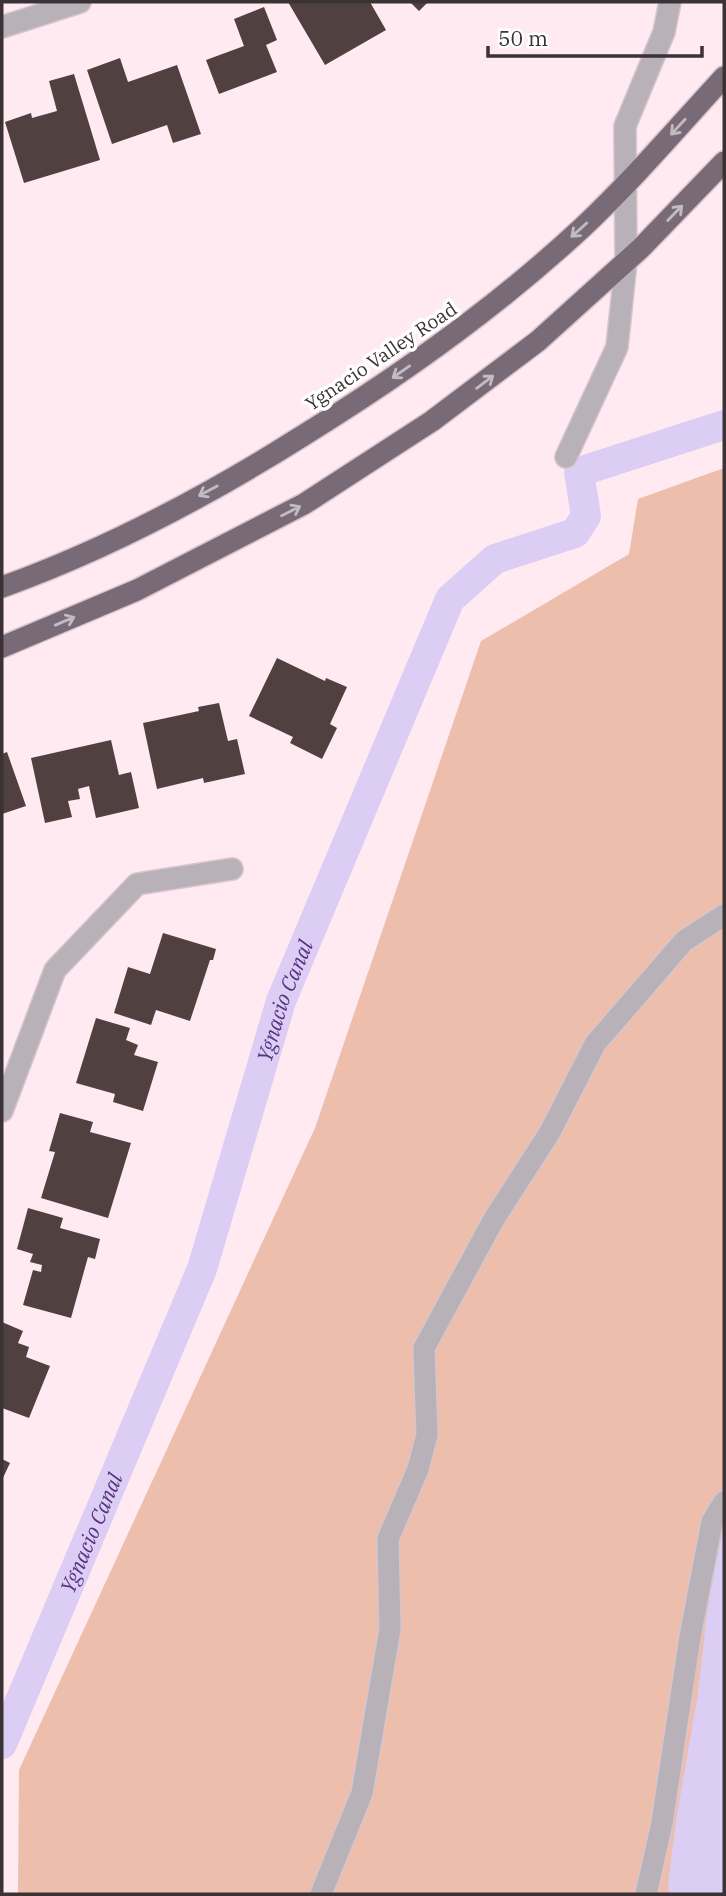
<svg xmlns="http://www.w3.org/2000/svg" width="726" height="1896" viewBox="0 0 726 1896" font-family="'IBM Plex Serif',serif">
  <style>
    .green { fill: #ecbeab }
    .water { fill: #dccdf5 }
    .lines { fill: none; stroke-linecap: round; stroke-linejoin: round }
    .canal { stroke: #dccdf5; stroke-width: 30 }
    .building { fill: #514040 }
    .minor-casing { stroke: #d8c5cc; stroke-width: 24 }
    .highway-casing { stroke: #d8c5cc; stroke-width: 24 }
    .minor { stroke: #b8b2b8; stroke-width: 21 }
    .highway { stroke: #786b77; stroke-width: 21 }
    .oneway { stroke: #c2bcc2 }
    .labels { text-anchor: middle; dominant-baseline: central; stroke-width: 7; stroke-linejoin: round; paint-order: stroke }
    .street-label { font-size: 19px; fill: #3a3235; stroke: #fff }
    .water-label { font-size: 21px; font-style: italic; fill: #56337f; stroke: #fff }
  </style>
  <rect width="100%" height="100%" fill="#ffeaf2"/>
  <path class="green" d="M724 468V1894H18L19 1770 315 1128 481 641 629 554 638 499Z"/>
  <path class="water" d="M724 1528V1894H669L668 1882 677 1815 698 1693 712 1569Z"/>
  <g class="lines">
    <path class="canal" id="s1" d="M2 1744 202 1269 281 1001 450 599 495 559 575 533 586 516 579 472 724 425"/>
  </g>
  <path class="building" d="M288 2H370L386 30 325 65Z
    M410 2H428L419 11Z
    M264 7 277 40 266 45 277 72 219 94 206 60 244 46 234 19Z
    M120 58 128 82 177 65 201 134 173 143 167 125 112 144 87 70Z
    M74 74 100 160 24 183 5 122 31 113 32 118 57 111 49 81Z
    M277 658 325 681 326 678 347 687 330 724 337 728 322 759 290 743 293 737 249 716Z
    M219 703 228 741 237 739 245 774 204 783 203 778 157 789 143 723 199 711 198 707Z
    M111 740 119 775 131 772 139 808 96 818 89 786 78 789 80 799 68 801 72 817 45 823 31 758Z
    M7 752 26 806 2 814V754Z
    M163 933 216 949 213 960H210L190 1021 156 1010 151 1025 114 1013 128 967 150 974Z
    M96 1018 130 1028 126 1040 138 1045 134 1055 158 1062 143 1111 113 1102 115 1094 76 1083Z
    M60 1113 93 1122 90 1132 131 1143 108 1218 41 1198 55 1152 49 1151Z
    M28 1208 63 1218 60 1228 100 1239 95 1259 88 1257 71 1318 23 1305 33 1270 41 1272 42 1265 30 1262 33 1254 17 1249Z
    M2 1322 23 1331 18 1343 29 1347 26 1357 50 1366 29 1418 2 1408Z
    M2 1459 10 1463 2 1480Z"/>
  <g class="lines">
    <g class="minor-casing">
      <path id="minor" d="M2 27 80 2
        M566 457 617 347 626 262 625 126 664 32 670 2
        M2 1111 55 970 137 884 232 869
        M321 1894 362 1793 390 1629 388 1539 418 1469 427 1435 424 1348 494 1219 550 1132 595 1044 684 941 724 915
        M646 1894 662 1823 690 1637 712 1522 724 1502"/>
    </g>
    <g class="highway-casing">
      <path id="highway" d="M2 587C108 549 209 495 304 435 403 374 497 307 583 227 633 180 678 127 724 77
        M2 647 137 590 304 504 432 421 538 341 641 248 724 162"/>
    </g>
    <use href="#minor" class="minor"/>
    <use href="#highway" class="highway"/>
  </g>
  <defs><path id="oneway-shaft" d="M-6 0H5M1.5-3L5.5 0L1.5 3" fill="none" stroke-width="1.6" stroke-linecap="round" stroke-linejoin="round" transform="scale(1.75)"/></defs>
  <g class="oneway">
    <use href="#oneway-shaft" transform="translate(678 127) rotate(133)"/>
    <use href="#oneway-shaft" transform="translate(675 213) rotate(-46)"/>
    <use href="#oneway-shaft" transform="translate(579 230) rotate(138)"/>
    <use href="#oneway-shaft" transform="translate(401 372) rotate(145)"/>
    <use href="#oneway-shaft" transform="translate(485 382) rotate(-37)"/>
    <use href="#oneway-shaft" transform="translate(208 491) rotate(152)"/>
    <use href="#oneway-shaft" transform="translate(291 511) rotate(-27)"/>
    <use href="#oneway-shaft" transform="translate(65 621) rotate(-23)"/>
  </g>
  <g class="labels">
    <g class="street-label">
      <text transform="translate(381 356) rotate(-34)">Ygnacio Valley Road</text>
    </g>
    <g class="water-label">
      <text stroke="none"><textPath href="#s1" startOffset="796">Ygnacio Canal</textPath></text>
      <text stroke="none"><textPath href="#s1" startOffset="229">Ygnacio Canal</textPath></text>
    </g>
  </g>
  <rect width="726" height="1896" fill="none" stroke="#3a3235" stroke-width="7"/>
  <path d="M488 46v10h214v-10" fill="none" stroke="#3a3235" stroke-width="3.5"/>
  <text x="498" y="46" font-size="21" fill="#3a3235" stroke="#ffffff" stroke-width="5" paint-order="stroke">50 m</text>
</svg>
